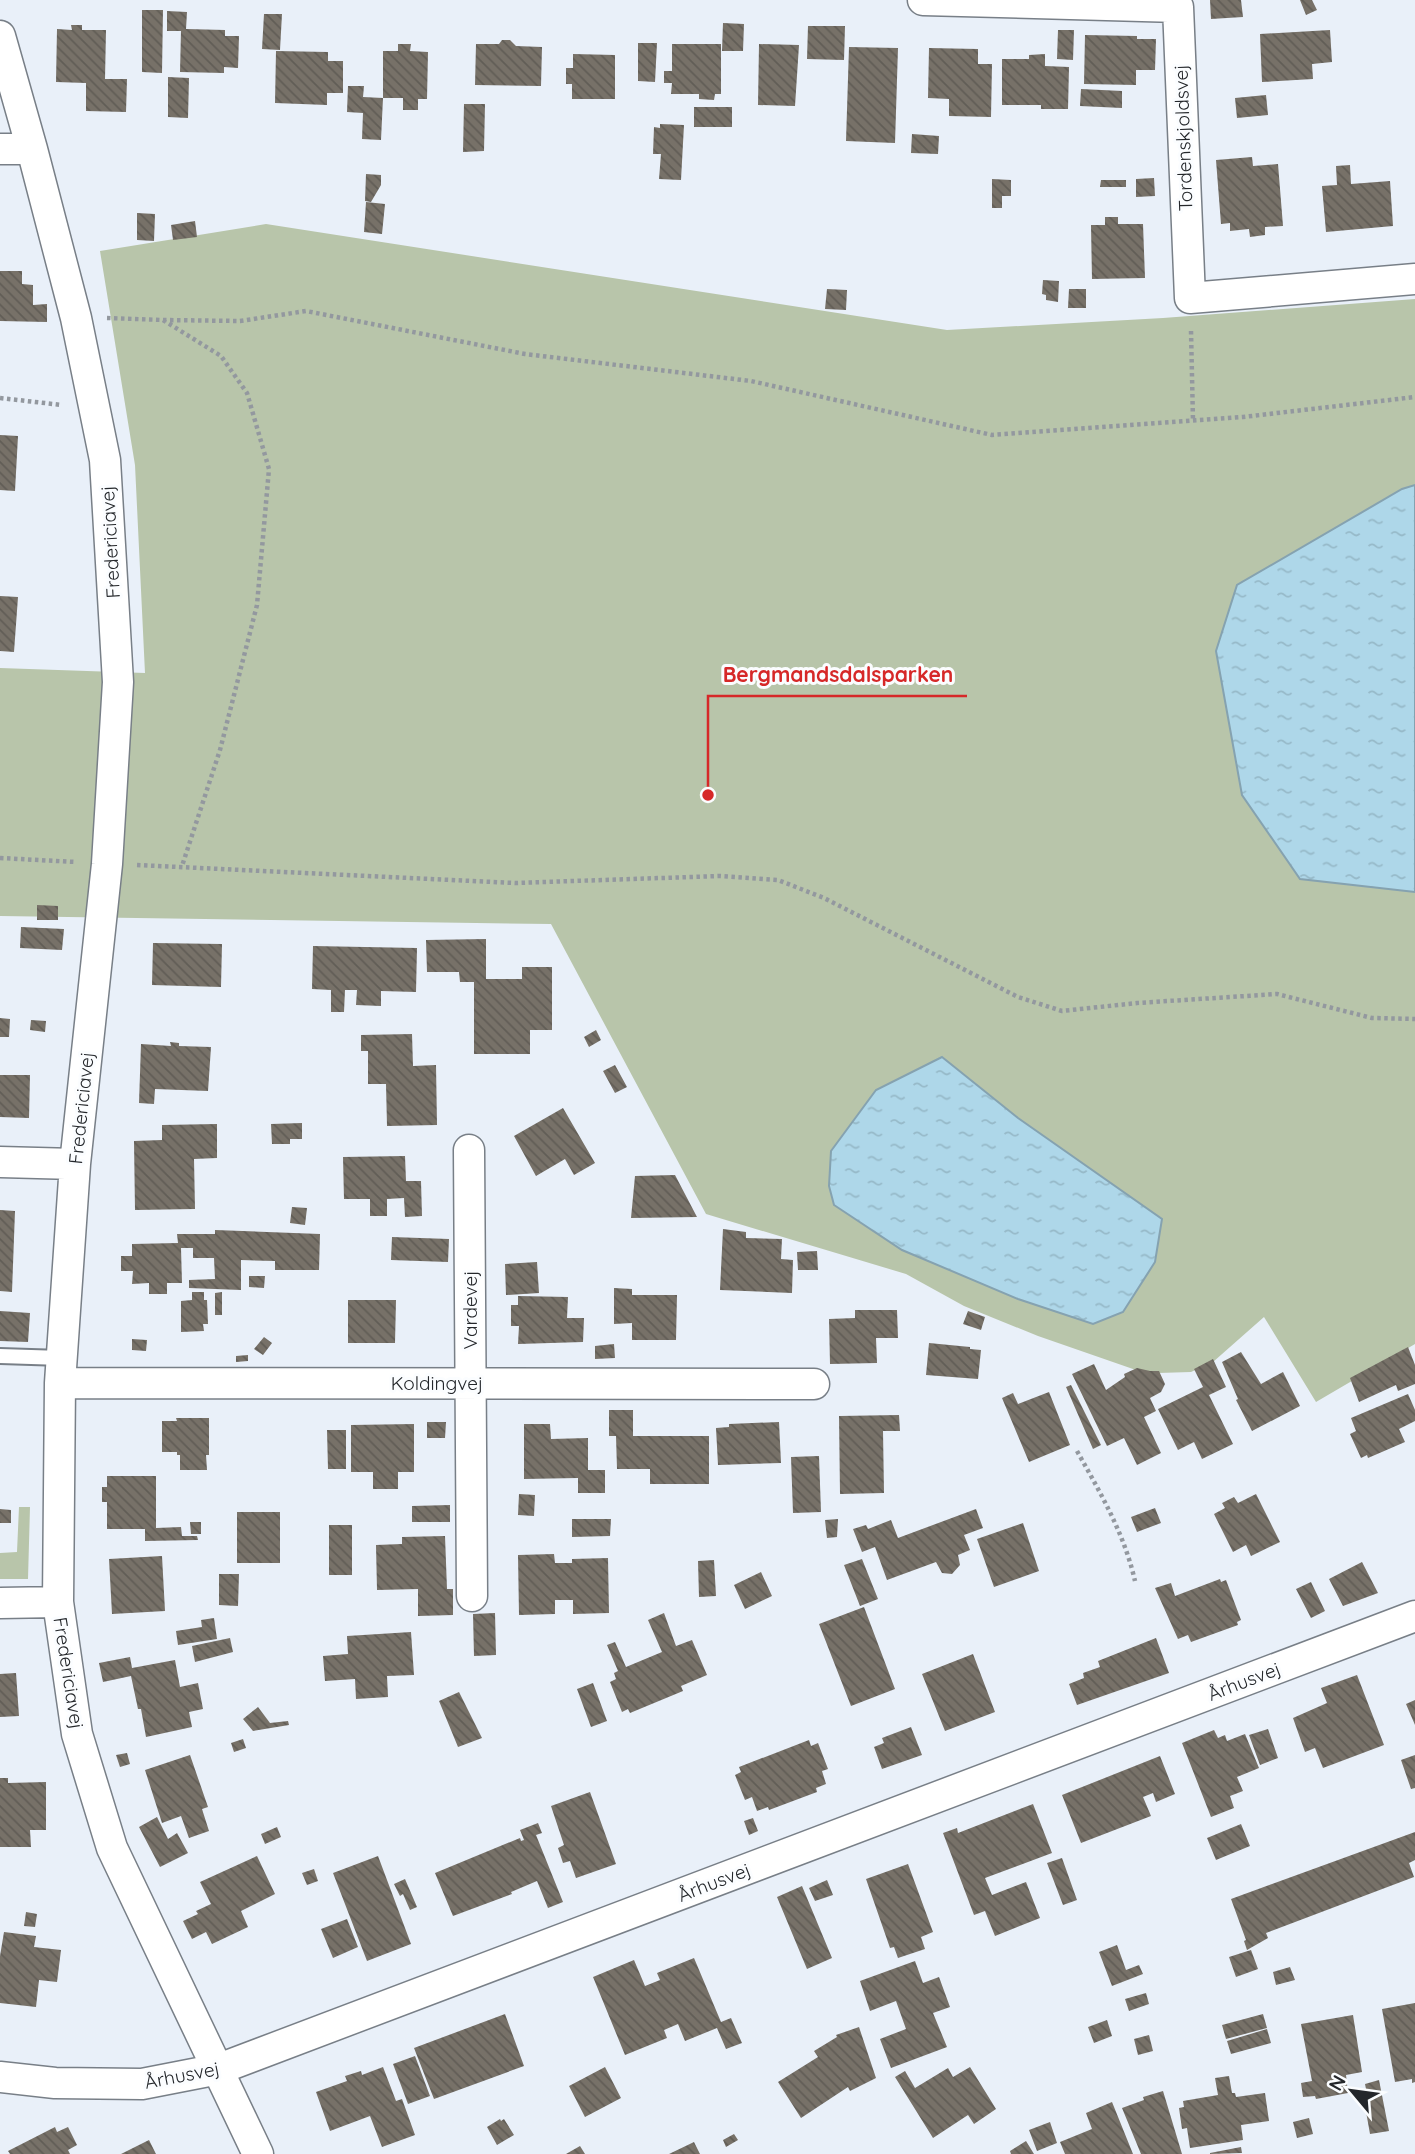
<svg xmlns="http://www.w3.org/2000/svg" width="1415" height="2154" viewBox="0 0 1415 2154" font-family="Quicksand,sans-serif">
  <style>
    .green { fill: #b8c5aa }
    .water { fill: url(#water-ripples); stroke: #85a2b0; stroke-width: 2 }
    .building { fill: url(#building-back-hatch) }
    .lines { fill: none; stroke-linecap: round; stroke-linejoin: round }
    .lane-casing { stroke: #787f87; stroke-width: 18 }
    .street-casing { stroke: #787f87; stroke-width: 33 }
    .path { stroke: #93989f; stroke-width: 4.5; stroke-dasharray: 3.5 3.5; stroke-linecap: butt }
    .lane { stroke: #fff; stroke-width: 14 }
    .street { stroke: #fff; stroke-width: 30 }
    .labels { text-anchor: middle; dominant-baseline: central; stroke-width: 6; stroke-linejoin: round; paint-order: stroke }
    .street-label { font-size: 19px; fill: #24272b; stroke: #fbfdff }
    .leader { fill: none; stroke: #d62828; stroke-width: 2.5 }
    .callout-dot { fill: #d62828; stroke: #fbfdff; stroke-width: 2.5 }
    .callout-label { font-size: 21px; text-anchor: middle; font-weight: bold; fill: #d62828; stroke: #fbfdff; stroke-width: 6; stroke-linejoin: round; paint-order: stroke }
  </style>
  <defs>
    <pattern id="water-ripples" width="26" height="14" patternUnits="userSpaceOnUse" patternTransform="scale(1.75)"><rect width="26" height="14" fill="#aed7e9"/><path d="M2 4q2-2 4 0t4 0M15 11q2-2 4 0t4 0" fill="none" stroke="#96b9c8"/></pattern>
    <pattern id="building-back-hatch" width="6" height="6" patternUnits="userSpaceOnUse" patternTransform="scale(1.75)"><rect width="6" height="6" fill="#777168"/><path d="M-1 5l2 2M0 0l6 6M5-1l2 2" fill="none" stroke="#615d56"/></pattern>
  </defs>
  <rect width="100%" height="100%" fill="#e9f0f9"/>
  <path class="green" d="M266 224 947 330 1163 318 1415 299V1344L1316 1402 1264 1317 1213 1362 1191 1372 1158 1373 1133 1369 1038 1336 964 1306 906 1274 706 1214 551 924 0 916V668L145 673 135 465 100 251Z
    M19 1507H30L28 1579H0V1553L17 1552Z"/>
  <path class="water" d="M1415 485V892L1300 879 1242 795 1216 651 1237 585 1402 489Z
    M942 1057 1018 1118 1162 1219 1155 1262 1123 1312 1093 1324 1018 1299 902 1250 834 1205 829 1186 831 1151 876 1090Z"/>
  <path class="building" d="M1210 0H1241L1243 17 1211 19Z
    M1300 0H1312L1317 10 1306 15Z
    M142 10H163L162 73 142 72Z
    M167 11 187 12 186 29 225 30V36H239L238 68 224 67V73L180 72 181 31H167Z
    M264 14H282L280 50 262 49Z
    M723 23 744 24 743 51H722Z
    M71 25H82V30H106L105 79H127L126 112 86 111V83L56 82 57 29 72 30Z
    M808 26H845L844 60 807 59Z
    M1058 30H1074L1073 60 1057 59Z
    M1330 30 1332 62 1312 64 1313 79 1262 82 1260 34Z
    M1085 35 1137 36V39H1156L1155 70H1136V85L1084 84Z
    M502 40H510L516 46 542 47 541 86 475 85 476 44H499Z
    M638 43H657L655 82 638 81Z
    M398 44H411L410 51 428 52 427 99H418V110H403V98H383L381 140 362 139 363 113 347 112 348 86H364L363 97 383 98V51H398Z
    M672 44H721V94H715L714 100 699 99V94H671L672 83H664V71H672Z
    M759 44 799 45 795 106 758 105Z
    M849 47 898 48 895 143 846 141Z
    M929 48 978 49V64H992L991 117 949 116V99L928 98Z
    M276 51 328 52V61H343V93H327V105L275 103Z
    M573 54 615 55V99H572V84H566V68H573Z
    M1045 54V66L1069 67 1068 109H1041V105H1002V59H1029V55Z
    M168 77 189 78 188 118 168 117Z
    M1081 89 1122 91V108L1080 106Z
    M1266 95 1268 115 1237 118 1235 98Z
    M464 104H485L484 151 463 152Z
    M694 107H732V127H694Z
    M660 124 684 125 681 180 659 179 661 154H653L654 127 660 128Z
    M912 134 939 136 938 154 911 153Z
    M1252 157 1253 166 1278 164 1283 226 1265 227V235L1250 237 1249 229 1230 231V223L1221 224 1216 160Z
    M1350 165 1351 184 1390 181 1393 226 1326 232 1322 186 1337 185 1336 166Z
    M366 174 381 175V185L371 202 365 201Z
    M1154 178 1155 196 1136 197V179Z
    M992 179 1011 180V196H1002V208H992Z
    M1101 180H1126V187H1100Z
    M366 202 385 204 382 234 364 232Z
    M137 213 155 214 154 241 137 240Z
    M1105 217H1118V224H1143L1145 278 1092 279 1091 225H1105Z
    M195 221 197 237 173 240 171 225Z
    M0 271H22V284L33 285V305L47 304V322L0 321Z
    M1043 280 1059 281 1058 302 1046 300V295L1042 294Z
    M827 289 847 290 846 310 825 309Z
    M1069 289H1086V308H1068Z
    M0 435 18 436 15 491 0 490Z
    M0 596 18 597 14 652 0 651Z
    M37 905 58 906V920H37Z
    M21 927 64 929 62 950 20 948Z
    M486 939V979H522V967H552V1030H530V1054H474V982H460L459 972H427L426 940Z
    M153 943 222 944 221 987 152 985Z
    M313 946 417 948 416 992 381 991V1006L356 1005 357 990H345L344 1012H331V990L312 989Z
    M0 1018 10 1019 9 1037H0Z
    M31 1020 46 1021 45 1032 30 1030Z
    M596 1030 601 1040 589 1047 584 1037Z
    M412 1034 413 1066 436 1065 437 1125 387 1126 386 1084H368V1051H361V1035Z
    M170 1042 179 1043V1046L211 1047 208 1091 155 1089 154 1104 139 1103 141 1044 171 1046Z
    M615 1065 627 1087 615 1093 603 1071Z
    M0 1075H30L29 1118 0 1117Z
    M563 1108 595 1163 574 1175 565 1159 536 1176 514 1136Z
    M302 1123V1139H290V1144H272L271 1124Z
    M217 1124V1158L194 1159 195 1209 135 1210 134 1141 162 1140V1125Z
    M405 1156 406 1181H421L422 1216 405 1217 404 1198 387 1199V1216H370V1199H344L343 1157Z
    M675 1175 697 1217 631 1218 635 1176Z
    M292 1207 307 1208 305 1225 290 1223Z
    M0 1210 15 1211 12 1292 0 1291Z
    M723 1229 746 1232V1238L782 1239 781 1259 793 1260 792 1293 720 1290Z
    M215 1230 320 1234 319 1270H275V1261L241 1260V1290L189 1288V1280L215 1279 214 1258H193V1248H181L182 1283H167V1294H149V1283L132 1284 133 1271H121V1256H132V1244L178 1243 177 1234H215Z
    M392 1237 449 1239 448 1262 391 1260Z
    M817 1251 818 1270H798L797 1252Z
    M537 1262 539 1293 506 1295 505 1264Z
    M249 1276H265L264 1288 249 1287Z
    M614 1288 632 1289V1295H677L676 1340H632V1323L614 1324Z
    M192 1292H204V1300H207L208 1324H203L204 1331 181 1332V1301L192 1300Z
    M222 1292V1315H215V1293Z
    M518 1296 568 1297 567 1318H584L583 1342 518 1344 519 1326H511V1305H518Z
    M348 1300H396L395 1343H348Z
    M855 1310H897L898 1338H876L877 1363 830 1364 829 1319 855 1318Z
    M0 1311 30 1313 28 1342 0 1341Z
    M968 1311 985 1317 981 1330 963 1324Z
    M264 1337 272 1343 263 1355 254 1349Z
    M132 1339 147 1340 146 1351 132 1350Z
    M929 1343 970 1347V1349L981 1350 978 1379 926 1375Z
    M614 1344 615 1358 595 1359V1346Z
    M1408 1347 1415 1365V1384L1398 1391 1396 1385 1359 1402 1350 1378Z
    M1241 1352 1261 1384 1283 1372 1300 1406 1252 1431 1236 1400 1238 1399 1222 1362Z
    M248 1355V1361L236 1362V1356Z
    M1213 1359 1226 1387 1209 1395 1233 1444 1202 1459 1194 1442 1178 1450 1158 1409 1203 1387 1194 1369Z
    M1094 1364 1106 1390 1125 1377 1124 1374 1137 1368 1150 1371H1159L1165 1384 1161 1392 1150 1398 1156 1411 1144 1417 1161 1453 1137 1465 1124 1438 1107 1446 1072 1374Z
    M1071 1385 1101 1445 1093 1449 1066 1387Z
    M1049 1392 1070 1445 1029 1462 1002 1398 1013 1393 1018 1404Z
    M1408 1394 1415 1410V1421L1399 1429 1405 1442 1368 1458 1367 1455 1361 1458 1350 1434 1356 1431 1351 1418Z
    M609 1410H633V1436H709V1484H650V1469H617L616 1436H609Z
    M899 1415 900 1431H883L884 1493 840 1494 839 1416Z
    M176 1418H209V1455H206L207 1470H180V1455H177V1452H162V1421H177Z
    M427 1422H446L445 1438H427Z
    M779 1422 781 1463 718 1465 716 1428 729 1427V1424Z
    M414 1424V1472H398V1489H373V1472H351V1425Z
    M524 1424H550L551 1439 588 1438V1470H605V1493H578V1478L524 1479Z
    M327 1430H346V1469H328Z
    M819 1456 821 1512 793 1513 791 1457Z
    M107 1476H156V1528L181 1527 182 1536H197L198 1540 145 1541V1529H107V1502H102V1487H107Z
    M519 1494 535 1495 534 1516 518 1515Z
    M1256 1494 1280 1542 1251 1556 1246 1545 1233 1552 1214 1514 1225 1508 1222 1503 1234 1497 1238 1503Z
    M450 1505V1522H412V1506Z
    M1155 1508 1161 1523 1137 1532 1131 1517Z
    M0 1509 11 1510V1523H0Z
    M976 1509 983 1528 964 1535 970 1550 958 1555 960 1565 952 1574 942 1573 936 1562 887 1580 875 1547 862 1552 853 1529 866 1525 868 1529 891 1520 898 1538Z
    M237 1512H280V1563H237Z
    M572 1519H611L610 1536 572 1537Z
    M838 1519 837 1537 827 1538 825 1520Z
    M190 1522H201V1534H191Z
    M1023 1523 1039 1571 994 1587 977 1539Z
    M329 1525H352V1575H329Z
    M445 1536 447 1589H453V1615L418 1616V1589L377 1590 376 1545 402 1544V1537Z
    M554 1554 555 1563H572V1559L608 1558 609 1613 573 1614V1600H555V1614L519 1615 518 1555Z
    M162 1556 165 1611 112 1614 109 1559Z
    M862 1559 878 1599 860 1606 844 1565Z
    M714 1560 716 1596 699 1597 698 1561Z
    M1362 1562 1378 1593 1343 1606 1329 1579Z
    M761 1572 772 1596 745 1609 734 1585Z
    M219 1574H239L238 1606 219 1605Z
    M1220 1579 1221 1582 1226 1580 1241 1620 1237 1622 1238 1625 1191 1642 1188 1635 1178 1639 1155 1588 1171 1583 1175 1596Z
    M1311 1582 1325 1611 1311 1618 1296 1589Z
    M864 1607 895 1689 851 1706 819 1624Z
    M495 1613 496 1655 474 1656 473 1614Z
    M664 1613 676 1646 692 1640 707 1675 681 1686 683 1691 630 1713 628 1709 622 1712 610 1682 616 1679 614 1673 618 1671 607 1645 615 1642 626 1667 662 1652 648 1620Z
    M214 1618 217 1639 178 1645 176 1631 202 1627 201 1620Z
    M411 1632 414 1675 387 1676 388 1697 356 1699 355 1679 325 1681 323 1656 348 1654 347 1636Z
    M230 1638 233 1652 195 1662 192 1646Z
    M1156 1638 1169 1673 1077 1705 1069 1684 1084 1678 1083 1673 1100 1667 1098 1661Z
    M973 1654 995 1712 945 1731 922 1674Z
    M130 1657 132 1668 175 1660 180 1687 198 1683 203 1709 189 1712 192 1727 146 1737 141 1709H138L131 1676 103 1682 99 1663Z
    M16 1673 19 1716 0 1717V1674Z
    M1357 1675 1384 1745 1323 1768 1315 1748 1305 1752 1293 1718 1327 1703 1321 1688Z
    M593 1683 607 1721 591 1727 577 1689Z
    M459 1692 482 1738 458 1747 439 1701Z
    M1415 1700V1725L1406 1704Z
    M258 1707 270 1723 288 1721 289 1725 253 1731 243 1719Z
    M911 1727 922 1755 882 1769 874 1747 884 1743 882 1738Z
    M1268 1729 1278 1758 1260 1765 1249 1735Z
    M1214 1730 1218 1738 1225 1735 1227 1741 1245 1734 1259 1768 1237 1777 1243 1791 1230 1796 1234 1808 1211 1817 1182 1743Z
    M243 1739 246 1748 234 1752 231 1743Z
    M809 1740 811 1746 818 1743 828 1769 822 1771 826 1784 816 1788 817 1792 769 1810 768 1807 757 1811 752 1797 745 1800 735 1775 741 1772 739 1767Z
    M127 1753 130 1764 120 1767 116 1755Z
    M190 1755 208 1807 202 1809 209 1831 189 1838 181 1816 162 1823 145 1770Z
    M1415 1755V1788L1411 1789 1401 1760Z
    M1160 1756 1175 1794 1156 1802 1153 1793 1143 1797 1151 1816 1081 1843 1062 1795Z
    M0 1778H8V1783L46 1782V1830H30L31 1847H0Z
    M590 1792 616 1864 576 1878 570 1861 563 1863 558 1848 564 1845 551 1806Z
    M1033 1804 1052 1853 985 1878 992 1895 1026 1882 1040 1918 995 1936 985 1911 974 1915 943 1833 957 1828 958 1833Z
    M157 1817 168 1839 177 1833 188 1853 160 1867 139 1827Z
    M753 1818 758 1831 749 1835 744 1821Z
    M538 1823 542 1833 536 1835 563 1902 548 1908 537 1881 511 1892 512 1894 453 1916 435 1873 520 1838 521 1841 524 1840 520 1830Z
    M1241 1824 1250 1846 1216 1860 1207 1838Z
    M277 1827 281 1837 265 1844 261 1834Z
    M1415 1832V1860L1409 1863 1414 1877 1266 1933 1268 1938 1247 1950 1244 1941 1246 1940 1231 1899Z
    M257 1856 275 1894 241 1911 248 1927 212 1944 206 1932 192 1939 183 1921 198 1914 196 1911 211 1904 200 1882Z
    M378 1856 411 1944 367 1961 333 1873Z
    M1062 1858 1077 1900 1063 1905 1047 1863Z
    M908 1864 933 1932 921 1937 925 1949 898 1958 894 1947 890 1948 866 1879Z
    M314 1869 318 1881 307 1885 302 1873Z
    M405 1879 417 1907 410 1910 403 1894 400 1896 394 1884Z
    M827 1880 833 1895 815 1901 809 1888Z
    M802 1886 832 1958 807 1969 777 1897Z
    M26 1912 37 1914 35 1927 24 1926Z
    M347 1919 358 1947 333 1958 321 1929Z
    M4 1932 36 1936 34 1947 61 1950 57 1982 39 1980 36 2007 0 2003V1956Z
    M1117 1945 1126 1970 1139 1965 1143 1974 1112 1986 1099 1952Z
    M1251 1950 1258 1969 1236 1977 1229 1957Z
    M694 1958 721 2022 731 2018 742 2043 726 2049 717 2028 685 2041 678 2024 664 2030 667 2038 625 2055 593 1977 634 1960 645 1986 660 1980 657 1973Z
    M915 1961 923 1983 939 1977 950 2007 933 2013 947 2047 891 2068 880 2039 906 2029 896 2001 870 2011 860 1981Z
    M1290 1967 1295 1980 1276 1985 1273 1972Z
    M1146 1993 1149 2004 1129 2011 1125 1999Z
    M1415 2003V2082L1412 2083V2079L1395 2082 1382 2009Z
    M505 2014 524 2066 434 2099 414 2048Z
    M1263 2014 1267 2028 1226 2039 1222 2025Z
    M1353 2015 1362 2072 1346 2075 1348 2093 1316 2099 1315 2096 1303 2097 1301 2083 1312 2081 1301 2024Z
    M1107 2020 1112 2036 1094 2043 1088 2027Z
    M859 2027 876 2078 850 2091 848 2087 801 2118 778 2082 818 2057 814 2051 837 2037 836 2035Z
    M1267 2029 1271 2043 1231 2054 1227 2041Z
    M1149 2035 1153 2051 1138 2055 1134 2039Z
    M415 2056 430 2096 408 2104 393 2064Z
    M383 2067 396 2101 402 2099 415 2135 382 2147 370 2116 330 2131 316 2092 347 2081 345 2076 361 2071 362 2075Z
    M605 2067 621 2098 585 2117 569 2086Z
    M970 2067 996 2109 974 2124 968 2115 933 2138 895 2077 905 2071 915 2088 948 2068 953 2077Z
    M1229 2076 1232 2093H1235L1236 2097 1265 2093 1269 2121 1241 2125 1243 2140 1190 2148 1187 2128 1182 2129 1179 2108 1184 2107 1183 2101 1218 2095 1215 2078Z
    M1379 2080 1389 2131 1370 2134 1362 2089H1366L1365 2084Z
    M1163 2091 1182 2154H1141L1122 2108 1144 2100 1143 2097Z
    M1112 2102 1133 2154H1065L1060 2142 1092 2129 1086 2113Z
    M1309 2118 1313 2134 1297 2138 1293 2122Z
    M500 2119 501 2121 504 2119 514 2135 497 2145 487 2127Z
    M1050 2122 1057 2143 1037 2151 1029 2130Z
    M55 2127 57 2132 68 2127 77 2145 68 2150 70 2154H10L8 2151Z
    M734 2134 738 2140 726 2147 723 2140Z
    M149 2140 156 2154H121Z
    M1026 2141 1034 2154H1011L1010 2151Z
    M694 2142 700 2154H669Z
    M580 2146 585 2154H566Z
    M1241 2147 1242 2153 1210 2154V2153Z"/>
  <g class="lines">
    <g class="lane-casing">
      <path id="lane" d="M0 1356 62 1358"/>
    </g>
    <g class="street-casing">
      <path id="street" d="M923 0 1178 7 1190 298 1415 279
        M0 36 32 149 76 318 105 460 118 682 107 864 75 1164 60 1383 58 1602 77 1734 112 1848 258 2154
        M0 149H32
        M469 1150 472 1596
        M0 1162 75 1164
        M60 1383 814 1384
        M0 1603 58 1602
        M0 2077 55 2083 142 2084 219 2069 1415 1616"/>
    </g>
    <path class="path" d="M107 318 163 320 221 356 247 393 269 469 257 605 220 750 182 866
      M163 320 240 321 306 311 525 354 751 381 992 435 1243 417 1415 397
      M1191 331 1193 421
      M0 398 62 405
      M0 858 76 862
      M137 865 515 883 720 876 778 880 824 898 1018 997 1062 1011 1137 1003 1277 994 1372 1018 1415 1019
      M1077 1451C1101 1494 1124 1533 1135 1581"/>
    <use href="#lane" class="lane"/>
    <use href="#street" class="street"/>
  </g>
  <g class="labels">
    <g class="street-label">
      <text transform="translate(1183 138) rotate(-92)">Tordenskjoldsvej</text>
      <text transform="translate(110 542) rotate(-93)">Fredericiavej</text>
      <text transform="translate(81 1108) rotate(-84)">Fredericiavej</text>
      <text transform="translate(470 1310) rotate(-90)">Vardevej</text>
      <text x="437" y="1383">Koldingvej</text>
      <text transform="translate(69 1673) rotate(81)">Fredericiavej</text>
      <text transform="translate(1244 1681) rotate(-21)">Århusvej</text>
      <text transform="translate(714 1882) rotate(-21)">Århusvej</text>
      <text transform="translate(182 2075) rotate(-11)">Århusvej</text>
    </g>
  </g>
  <path class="leader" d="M708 795L708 696H967"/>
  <circle class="callout-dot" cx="708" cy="795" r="7"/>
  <g class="callout-label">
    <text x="838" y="682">Bergmandsdalsparken</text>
  </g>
  <g transform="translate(1352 2091) rotate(299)" stroke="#fbfdff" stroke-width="5" paint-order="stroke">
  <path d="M0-5L12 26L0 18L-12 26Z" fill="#24272b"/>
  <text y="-10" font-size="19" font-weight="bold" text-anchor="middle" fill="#24272b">N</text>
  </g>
</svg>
